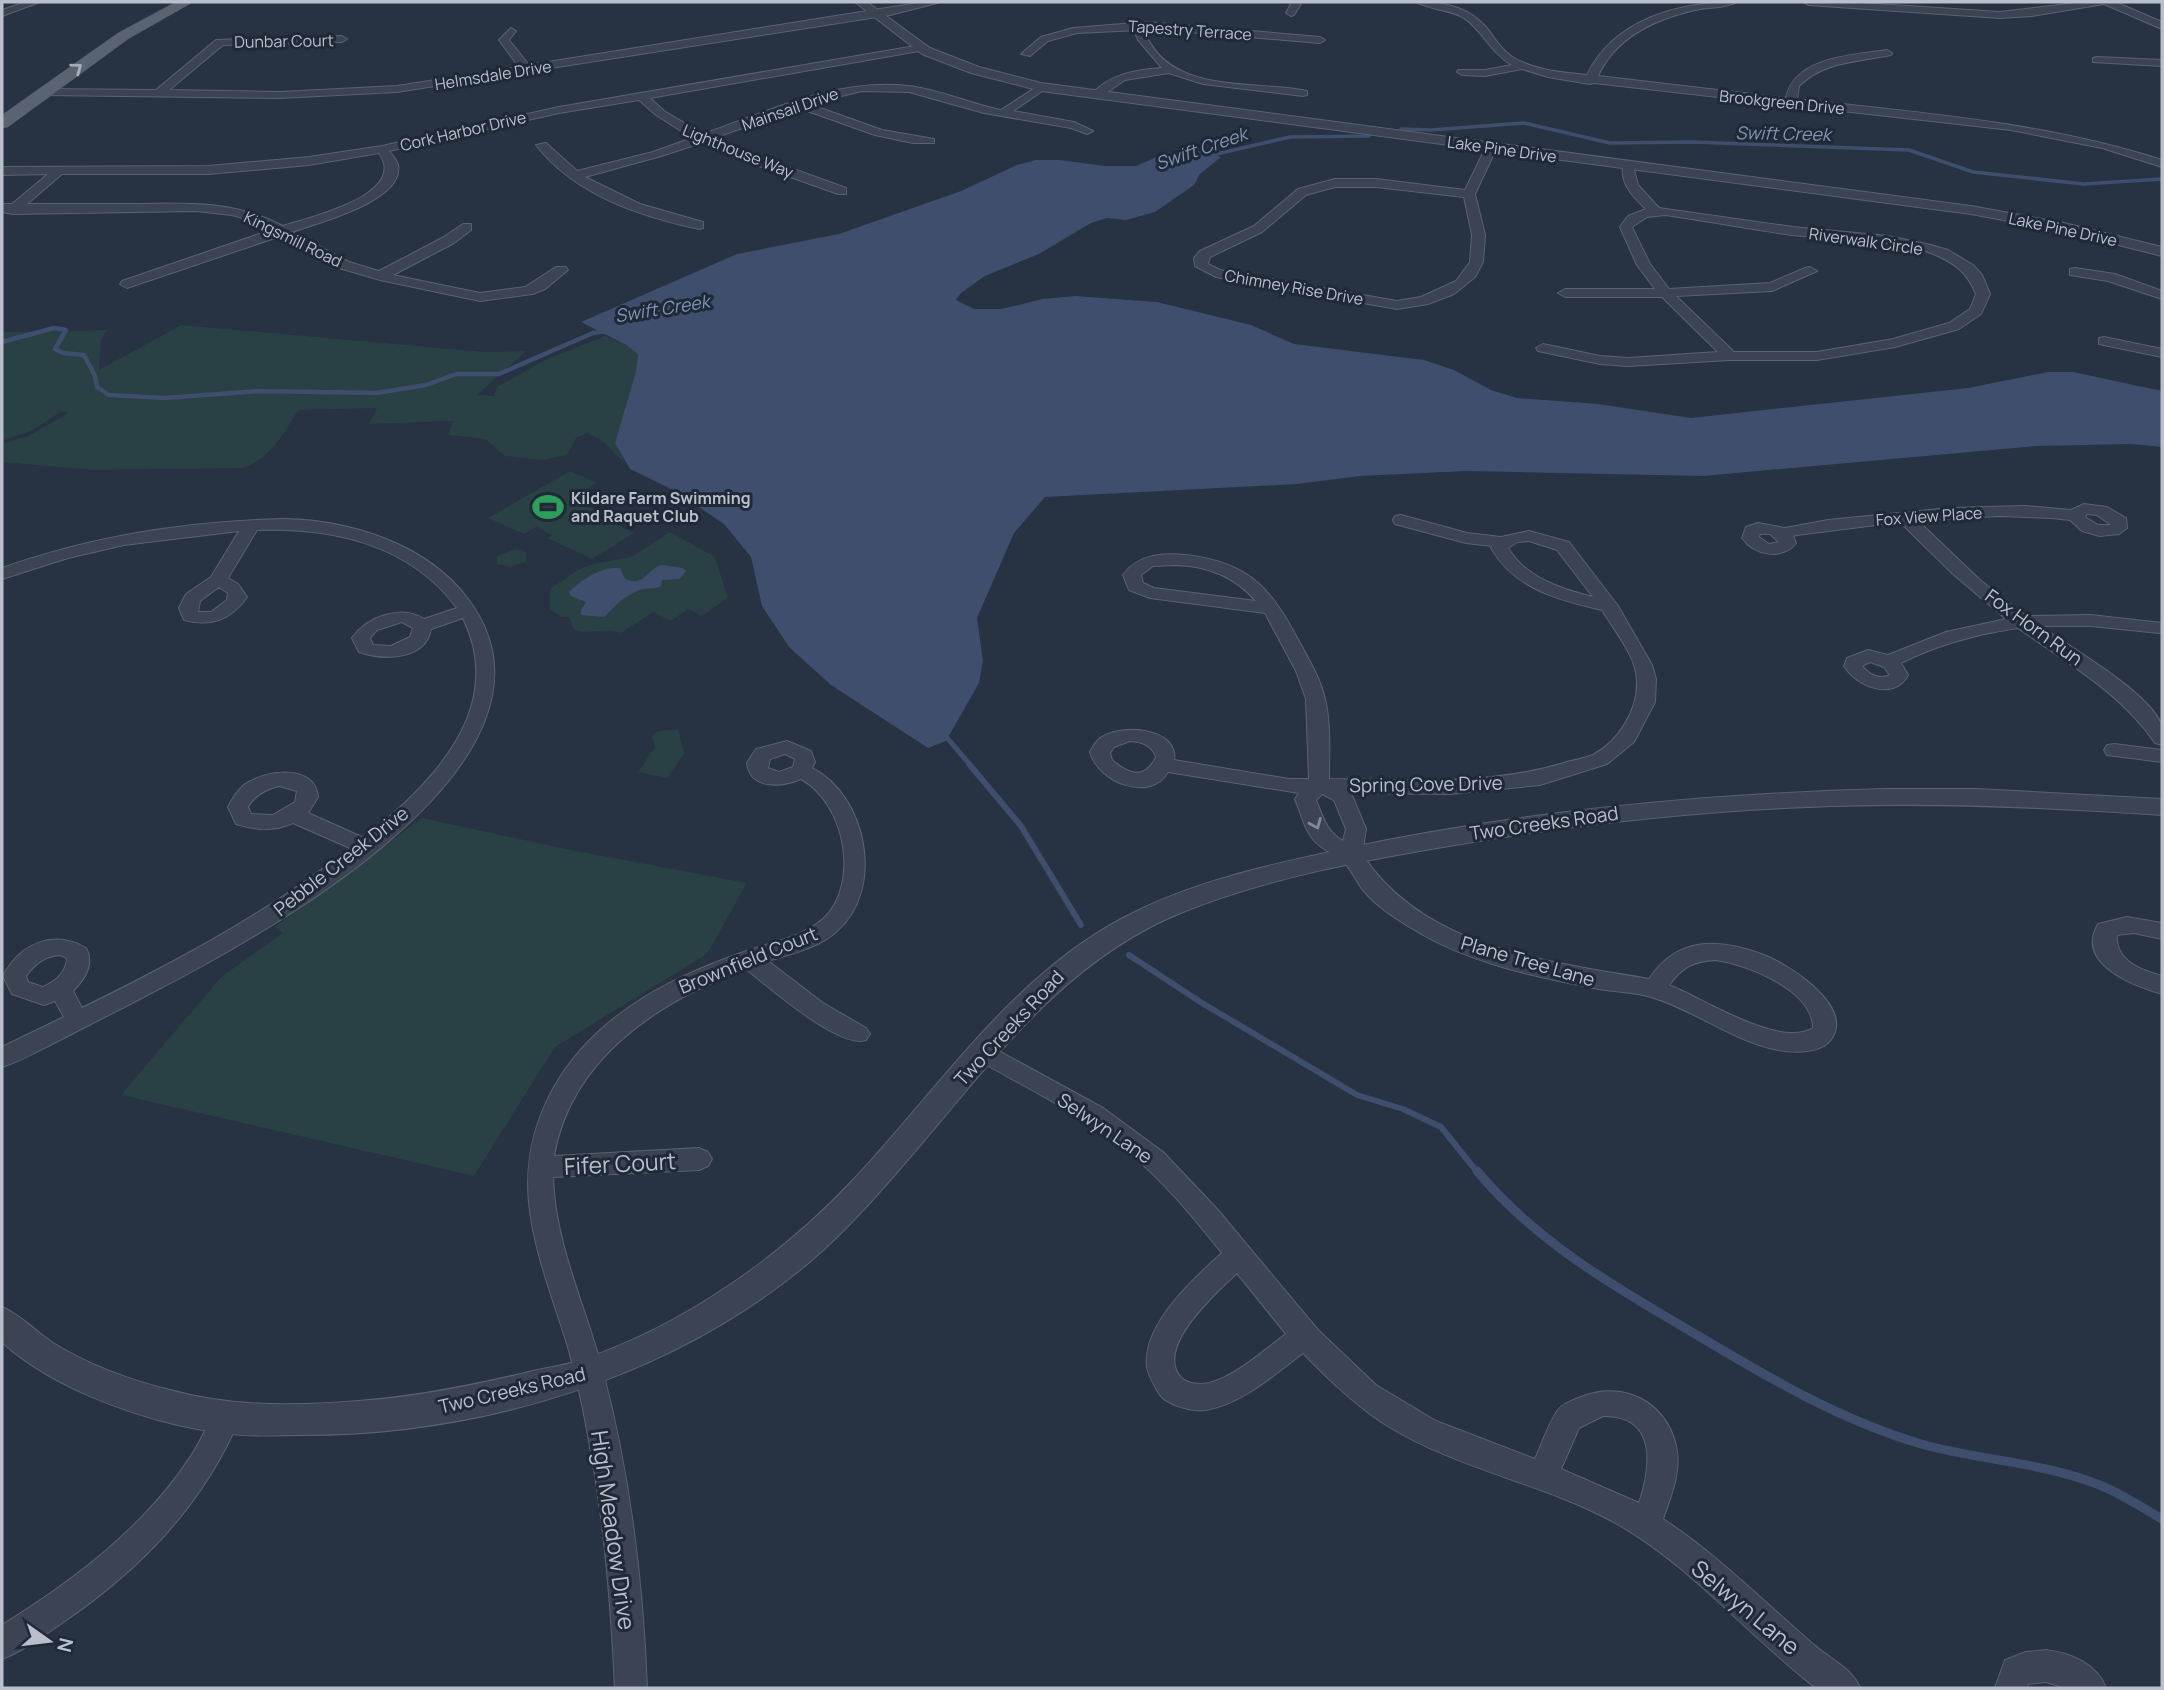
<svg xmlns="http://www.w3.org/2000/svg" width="2164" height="1690" viewBox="0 0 2164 1690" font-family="Manrope,sans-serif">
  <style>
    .green { fill: #294044 }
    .water { fill: #3e4e6c }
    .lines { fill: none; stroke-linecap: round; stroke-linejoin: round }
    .stream-far4 { stroke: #3e4e6c; stroke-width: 3.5 }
    .stream-far3 { stroke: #3e4e6c; stroke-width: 4.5 }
    .stream-far2 { stroke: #3e4e6c; stroke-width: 5 }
    .stream-far1 { stroke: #3e4e6c; stroke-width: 6 }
    .stream { stroke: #3e4e6c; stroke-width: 9 }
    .minor-casing { stroke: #5a6270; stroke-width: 2 }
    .tertiary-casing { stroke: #5a6270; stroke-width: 2 }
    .primary-casing { stroke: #454d5c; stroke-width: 1 }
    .minor { fill: #3c4453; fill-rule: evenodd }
    .tertiary { fill: #3c4453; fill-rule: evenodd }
    .primary { fill: #5a6372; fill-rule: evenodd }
    .oneway { stroke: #a6adba }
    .oneway2 { stroke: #818896 }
    .labels { text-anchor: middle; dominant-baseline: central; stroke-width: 6; stroke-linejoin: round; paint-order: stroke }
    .far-street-label { font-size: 16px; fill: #b9c0cc; stroke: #202938 }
    .far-poi-label { font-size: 16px; font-weight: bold; fill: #b9c0cc; stroke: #202938; text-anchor: start }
    .far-water-label { font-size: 18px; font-style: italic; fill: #8194b3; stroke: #202938 }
    .street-label { font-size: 19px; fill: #b9c0cc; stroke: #202938 }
    .near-street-label { font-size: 23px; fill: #b9c0cc; stroke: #202938 }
  </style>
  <rect width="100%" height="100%" fill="#273243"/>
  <path class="green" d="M181 325 485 352 526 351 477 395 494 396 497 387 545 360 605 336 626 345 638 354 636 371 615 443 626 464 603 441 587 433 576 438 567 455 542 460 505 456 485 439 448 435 453 421 369 424 377 408 298 410C285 432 269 461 242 468L94 470 2 462V444L28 436 69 413 62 411 31 431 2 441V332L107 330 101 340 99 370Z
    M570 471 597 483 571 499 608 515 600 522 605 524 609 521 634 533 592 559 547 538 552 535 536 527 524 534 488 518Z
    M670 532 715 557 728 598 702 616 688 609 671 621 653 612 621 633C605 627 591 635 574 630L569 617H561L550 609V589L578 570 593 564 631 557Z
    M515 549 527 553 525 562 510 567 497 564V556Z
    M678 729 684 754 667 778 638 772 655 747 652 735 658 731Z
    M422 818 566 849 747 883 707 954 555 1047 474 1176 121 1095 221 977 283 933 276 926Z"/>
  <path class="water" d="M1204 151 1221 157 1200 174 1194 185 1155 212 1126 220 1107 218 1091 223 1039 254 985 276 961 293 956 300 974 309H1001L1043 299 1075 296 1157 302 1251 325 1294 344 1424 360 1454 370 1491 390 1517 398 1598 404 1691 418 1968 388 2048 372H2073L2162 391V447L2131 444 2036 446 1703 476 1466 471 1360 476 1297 484 1045 497 1014 533 977 618 983 661 979 683 946 741 928 748 831 685 789 647 762 606 751 557 724 524 675 491 630 469 615 443 636 371 638 354 626 345 581 322 737 254 839 234 961 191 1017 165 1036 160H1059L1106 166H1136L1166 153Z
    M661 565 683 568 686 571 680 579 662 580 661 586C654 590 647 587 639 590 623 597 616 605 604 617L581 615V610L586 602 571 596 569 592C582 579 603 566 620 568L625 579C645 587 646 570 661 565Z"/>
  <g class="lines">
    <path class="stream-far4" d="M1401 129 1431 130 1524 123 1610 143 1692 142 1909 150 1973 172 2084 184 2162 179
      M1208 156 1290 137 1369 136"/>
    <path class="stream-far3" d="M2 342 54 328 66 330 55 349 63 353 84 355 95 376 97 387 109 395 165 398 259 391 376 393 426 385 456 374H499L593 333 605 331"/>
    <path class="stream-far2" d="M943 733 971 766"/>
    <path class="stream-far1" d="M969 764 1021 826 1081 925
      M1129 955 1202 1003 1357 1095 1403 1109 1441 1127 1478 1173"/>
    <path class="stream" d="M1477 1171C1536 1242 1618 1289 1697 1335 1769 1378 1840 1420 1921 1444 1978 1460 2040 1462 2097 1484 2119 1492 2141 1507 2162 1519"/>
    <g class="minor-casing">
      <path id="minor" d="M26 2H40L2 16V10Z
        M924 2H941L890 15 397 92 280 98 45 95 40 92 45 89 156 90 216 40 342 36 347 39 342 42 223 45 169 90 280 92 397 86 519 67 499 40 511 28 516 31 509 40 529 65Z
        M1292 2H1302L1294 15 1291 16 1286 13Z
        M1416 2C1441 1 1467 6 1485 26 1495 38 1501 50 1514 58 1537 71 1562 72 1587 75 1614 19 1679 2 1737 2 1728 8 1711 7 1700 9 1657 18 1616 36 1598 76L1786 98C1794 57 1853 55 1887 50L1892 53 1891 55C1858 62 1824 61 1799 86L1797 99C1920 113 2044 122 2162 160V167L2102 148 2011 130 1594 83 1590 84 1548 77 1522 69 1485 76 1462 75 1457 72 1458 70H1485L1512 65C1491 53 1483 31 1464 18 1449 9 1430 10 1416 2Z
        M1803 2H1847L2000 12 2084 2H2115L2162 22V29L2104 4 2032 16 2000 18 1808 5Z
        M1147 22 1320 37 1325 40 1320 43 1163 30H1149L1146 35C1172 95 1255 80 1307 91V95L1303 96 1203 84 1169 73 1125 80 1100 97H1092L1091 95C1109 74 1135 70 1162 68L1138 40 1136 35 1139 30 1077 33 1048 41 1030 56 1021 54 1041 37 1073 28Z
        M921 45 925 46V50L650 98 664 111 703 134C769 111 837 78 908 86 939 89 970 104 1001 110L1041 84 1046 87 1045 89 1013 111 1074 122 1093 131 1087 134 1071 128 984 113 909 92 862 91 809 104 882 130 934 139V143H913L875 135 799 108 711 139 846 188V194H838L759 166 701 143 661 156 585 177 640 204 703 222V228L699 229C639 216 575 195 536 145L546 143 577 171 653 152 692 138 656 115 639 100 559 113 389 151C392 155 397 160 398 165 405 201 317 223 292 232L349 262 379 271 444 237 463 224H471V230L454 243 393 275 480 293 525 287 556 267H566L568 270 545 289 533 294 480 301 380 280 339 268 281 236 127 288 120 284 122 281 271 230 256 222 232 215 196 211 13 214 2 212V204H12L48 174 2 175V167L208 166 309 157 382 146 559 107ZM379 153C409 195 310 217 283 226 237 201 187 203 136 204 99 204 63 204 27 204L62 174H208L309 165Z
        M2097 57 2162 60V66L2093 62V58Z
        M1487 145 1497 147 1475 194 1485 235 1483 262 1475 277 1454 294 1428 304 1397 309 1216 277 1195 266 1194 258 1200 251 1254 226 1298 189 1335 179H1376L1465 190ZM1335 187H1376L1464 197 1472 235 1470 262 1456 281 1421 297 1397 301 1220 270 1208 264 1210 257 1262 232 1306 195Z
        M1624 162H1632L1638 185 1659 208 1793 227 1888 236 1931 245 1948 250 1973 265 1982 275 1990 294 1981 314 1959 329 1895 347 1817 360H1730L1628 366 1600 364 1538 351 1536 348 1543 344 1600 356 1628 358 1718 352 1662 297H1565L1558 293 1565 289H1655L1637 265 1620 227 1628 216 1646 209C1633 197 1618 182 1624 162ZM1665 215C1707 221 1750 229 1792 235 1835 240 1903 238 1940 257 1959 266 1968 275 1976 294L1970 309 1949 323 1893 339 1817 352H1734L1676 296 1772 291 1817 271 1810 267 1805 268 1770 283 1669 289 1650 264 1632 227 1647 217Z
        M2075 268 2115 274 2162 291V299L2108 281 2070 275V269Z
        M2104 337 2162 349V357L2099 344V338Z
        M2084 504 2107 507 2126 518 2127 528 2119 534 2100 536 2082 531 2070 520 2051 518 2000 516 1917 520 1980 580 2026 616 2091 615 2162 623V633H2159L2091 626H2040C2069 647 2148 691 2161 724 2164 730 2162 739 2162 745L2155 743C2120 692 2068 664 2018 628 1977 634 1939 644 1901 663L1908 675C1894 702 1856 686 1844 666L1847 658 1868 650 1888 655 1946 632 2006 619 1953 574 1900 522 1797 535 1793 536 1796 543C1782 561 1754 555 1742 538L1746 527 1758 523 1785 528 1828 520 1949 508 2025 506 2071 510ZM2087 514 2097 515 2111 525H2098L2085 517ZM1760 534H1770L1779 542 1769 544 1759 537ZM1870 662 1884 667 1890 675C1878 680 1870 675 1862 666Z
        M1401 515 1467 533 1501 537 1529 531 1569 542 1618 606 1652 665 1656 679 1655 702 1634 742 1607 764 1540 785 1450 794 1351 793 1366 829 1362 854C1424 949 1547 961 1649 979 1677 937 1717 938 1761 954 1787 963 1853 1005 1832 1038 1822 1054 1794 1053 1778 1050 1732 1041 1695 1010 1651 997 1634 992 1616 992 1599 989 1536 977 1468 963 1413 929 1395 918 1376 906 1363 890 1356 881 1352 871 1345 863 1338 855 1327 852 1319 845 1305 834 1302 815 1295 799L1299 793 1168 772C1150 803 1098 782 1090 752 1092 748 1096 742 1099 739 1118 723 1179 727 1174 760L1289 779H1309L1306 699 1296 671 1265 613 1150 598 1129 590 1123 575C1138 554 1162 553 1186 555 1253 563 1272 591 1301 645 1310 662 1321 680 1325 699 1331 725 1329 753 1329 779 1408 780 1491 786 1567 762 1575 760 1585 758 1593 755 1619 741 1638 710 1637 681 1637 657 1614 630 1602 610 1558 600 1515 589 1491 548L1492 546 1466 543 1395 524 1393 520 1395 516ZM1529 541 1557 550 1593 597C1561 589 1526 578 1508 548L1517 542ZM1174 565C1208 566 1234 576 1256 601L1154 588 1143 583 1141 575 1153 566ZM1130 741C1142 742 1152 745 1156 757 1145 780 1129 775 1112 760L1110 753 1114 747ZM1322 794 1334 800 1346 829 1343 841C1326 831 1323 817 1316 800ZM1716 960C1748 965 1813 990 1813 1028 1779 1049 1703 998 1669 985 1682 967 1694 961 1716 960Z
        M284 519C350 520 427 544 468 599 591 763 249 943 134 1002 106 1016 78 1031 50 1045 34 1053 18 1062 2 1067V1047L64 1017 55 1001 44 1005 12 994 3 976C20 944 53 929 86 948 95 964 84 980 73 991L82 1008C175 962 268 913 350 848L293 823C272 832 257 830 236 824L228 807C232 799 237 791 244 785 265 770 315 763 318 797L308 813 364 838C430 785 508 710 463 618L431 629C425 661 382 660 359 652L352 638C367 617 401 604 424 619L457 608C410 544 331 527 257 530L228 578 238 584 247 597C231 620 211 627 184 620L179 608 186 594 211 577 239 531 124 545 68 558 2 579V568C92 536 188 521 284 519ZM219 587 228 593 227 600 211 612H198L200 601ZM402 622 413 628 410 637 391 646 373 645 370 638 377 630ZM279 786 297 791 295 802 273 815 251 814 248 807C255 795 266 789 279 786ZM60 955 67 958C66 973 56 981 43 987L28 982 26 976C35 964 44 956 60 955Z
        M787 741 811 751 815 762 812 768C867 796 885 889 837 931 819 948 791 954 768 961L823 1003 866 1028 870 1034 866 1040C839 1049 769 987 746 969 659 1001 571 1058 554 1156L699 1148 708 1152 712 1159 708 1166 699 1170 553 1177C555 1245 586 1307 603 1372 630 1475 643 1582 647 1688H615C611 1607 605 1527 590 1447 584 1412 577 1378 567 1344 539 1254 503 1180 553 1089 593 1017 667 979 741 953 768 943 801 938 823 919 861 884 845 803 801 779 782 787 750 790 747 763L756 749ZM785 754 795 759 793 767 779 772 768 768 770 759Z
        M2114 744 2162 750V762L2107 755 2104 750 2107 745Z
        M2127 917 2162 923V939L2134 933 2117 935C2115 961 2141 970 2162 976V994C2134 986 2075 964 2098 924Z
        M984 1043 1103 1108 1163 1152 1217 1209 1318 1330 1376 1385 1436 1421 1535 1459C1542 1444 1548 1424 1558 1410 1562 1404 1573 1400 1581 1397 1622 1380 1666 1401 1676 1446 1682 1470 1671 1496 1663 1519 1718 1555 1764 1602 1814 1645 1829 1658 1853 1669 1860 1688H1816C1747 1635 1689 1563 1612 1521 1539 1482 1453 1468 1383 1423 1353 1403 1328 1379 1303 1353 1275 1374 1242 1404 1206 1410 1192 1412 1165 1405 1158 1392 1154 1385 1148 1375 1147 1367 1142 1325 1194 1278 1222 1253 1193 1217 1163 1180 1127 1151 1081 1114 1027 1088 976 1059L972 1052 976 1045ZM1237 1273 1286 1334C1264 1350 1236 1376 1209 1383 1199 1385 1185 1384 1179 1375 1157 1345 1218 1291 1237 1273ZM1603 1416C1658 1415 1651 1467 1639 1503L1561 1469 1579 1428Z
        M226 1404 236 1408 240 1418C202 1506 141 1569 62 1623 43 1636 23 1651 2 1659V1625C73 1581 144 1528 191 1456 201 1441 208 1424 216 1408Z
        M2046 1650C2071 1653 2097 1664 2106 1688H2066L2046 1682 2028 1684 2027 1688H1995L2005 1660 2026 1652Z"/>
    </g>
    <g class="tertiary-casing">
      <path id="tertiary" d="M855 2H867L930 48 979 67 1041 83 1971 206 2064 223 2162 247V256L2063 231 1971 214 1041 91 971 73 922 54Z
        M1885 789H1977L2162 799V815C2071 809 1980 804 1888 805 1741 806 1594 821 1449 846 1360 861 1267 878 1183 912 1065 959 991 1063 911 1156 880 1192 848 1229 812 1260 674 1377 484 1435 303 1435 280 1435 255 1437 232 1434 159 1427 56 1392 2 1342V1307C21 1315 36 1332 53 1343 89 1365 129 1380 170 1390 231 1407 295 1406 358 1401 417 1397 475 1385 533 1371 550 1367 568 1365 584 1359 684 1325 782 1256 853 1180 938 1090 1011 977 1123 918 1190 882 1269 865 1343 849 1522 811 1702 794 1885 789Z"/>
    </g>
    <g class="primary-casing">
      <path id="primary" d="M176 2H193L128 39 8 127 2 128V115L118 33Z"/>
    </g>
    <use href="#minor" class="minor"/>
    <use href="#tertiary" class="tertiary"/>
    <use href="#primary" class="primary"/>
  </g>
  <defs><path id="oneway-chevron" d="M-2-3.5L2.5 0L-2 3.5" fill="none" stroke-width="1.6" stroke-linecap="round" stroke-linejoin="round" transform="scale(1.75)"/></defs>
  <use class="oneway" href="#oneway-chevron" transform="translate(77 68) rotate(-36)"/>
  <use class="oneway2" href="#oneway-chevron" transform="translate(1316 824) rotate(67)"/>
  <defs>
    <g id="stadium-bare" transform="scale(2.415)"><path d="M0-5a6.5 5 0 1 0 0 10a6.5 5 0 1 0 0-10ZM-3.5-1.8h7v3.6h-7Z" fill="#2e9e5b" stroke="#202938" stroke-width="2.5" paint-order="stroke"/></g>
  </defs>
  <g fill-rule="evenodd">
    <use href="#stadium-bare" x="548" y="507"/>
  </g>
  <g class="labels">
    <g class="far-street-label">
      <text transform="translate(1190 30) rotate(4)">Tapestry Terrace</text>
      <text transform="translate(284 41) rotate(-1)">Dunbar Court</text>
      <text transform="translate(493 75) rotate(-9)">Helmsdale Drive</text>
      <text transform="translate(1782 102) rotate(6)">Brookgreen Drive</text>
      <text transform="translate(790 109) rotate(-19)">Mainsail Drive</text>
      <text transform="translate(463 131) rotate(-13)">Cork Harbor Drive</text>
      <text transform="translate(1502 149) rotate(8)">Lake Pine Drive</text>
      <text transform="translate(738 151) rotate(22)">Lighthouse Way</text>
      <text transform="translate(2063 229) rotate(12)">Lake Pine Drive</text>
      <text transform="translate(293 239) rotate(26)">Kingsmill Road</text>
      <text transform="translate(1866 241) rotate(8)">Riverwalk Circle</text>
      <text transform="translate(1294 287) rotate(10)">Chimney Rise Drive</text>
      <text transform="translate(1929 516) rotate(-4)">Fox View Place</text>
    </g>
    <g class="far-poi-label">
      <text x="571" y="498">Kildare Farm Swimming<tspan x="571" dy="18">and Raquet Club</tspan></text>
    </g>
    <g class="far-water-label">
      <text transform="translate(1783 133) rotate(1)">Swift Creek</text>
      <text transform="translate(1201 148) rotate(-19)">Swift Creek</text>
      <text transform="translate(662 308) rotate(-9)">Swift Creek</text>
    </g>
    <g class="street-label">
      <text transform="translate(2034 627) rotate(36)">Fox Horn Run</text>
      <text transform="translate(1426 784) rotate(-1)">Spring Cove Drive</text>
      <text transform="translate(1544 823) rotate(-8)">Two Creeks Road</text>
      <text transform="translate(341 861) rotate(-38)">Pebble Creek Drive</text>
      <text transform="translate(748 960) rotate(-22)">Brownfield Court</text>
      <text transform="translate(1528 961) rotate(16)">Plane Tree Lane</text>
      <text transform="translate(1009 1028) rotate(-47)">Two Creeks Road</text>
      <text transform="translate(1105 1128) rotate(34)">Selwyn Lane</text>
      <text transform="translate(512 1390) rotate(-13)">Two Creeks Road</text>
    </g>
    <g class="near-street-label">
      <text transform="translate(620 1163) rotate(-3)">Fifer Court</text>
      <text transform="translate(614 1530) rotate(82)">High Meadow Drive</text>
      <text transform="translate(1746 1607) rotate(40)">Selwyn Lane</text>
    </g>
  </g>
  <rect width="2164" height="1690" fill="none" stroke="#b9c0cc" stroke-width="7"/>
  <g transform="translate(49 1641) rotate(104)" stroke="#202938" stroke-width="5" paint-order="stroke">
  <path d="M0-5L12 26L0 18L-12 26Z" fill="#b9c0cc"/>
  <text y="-10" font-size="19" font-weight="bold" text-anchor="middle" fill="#b9c0cc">N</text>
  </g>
</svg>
